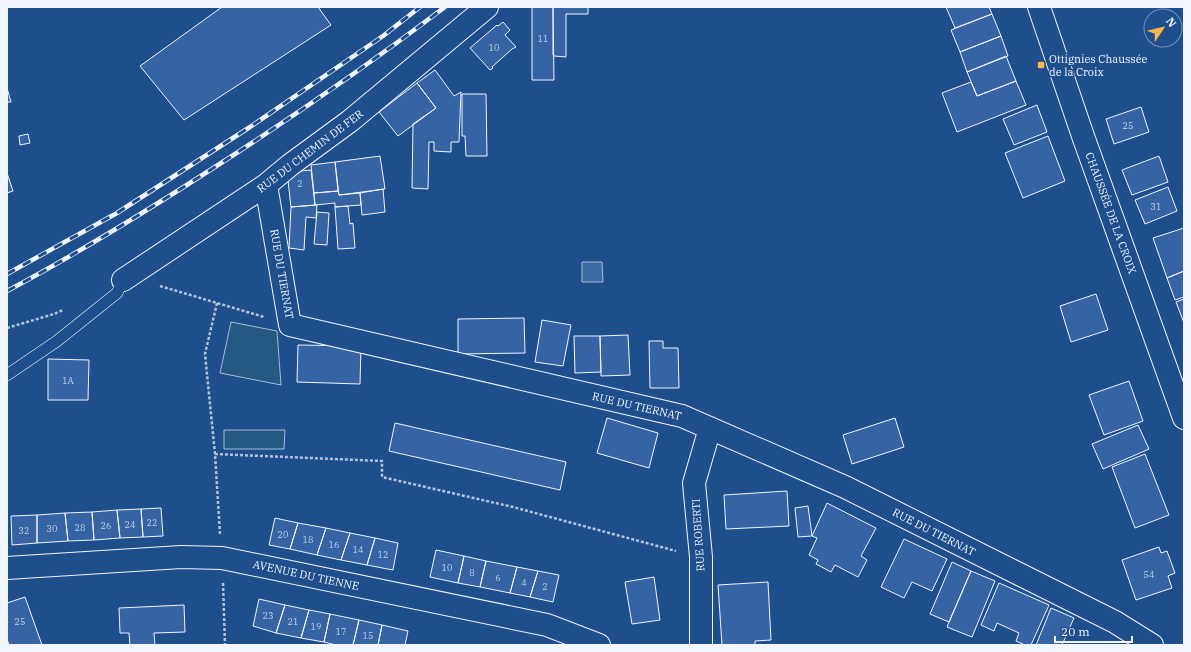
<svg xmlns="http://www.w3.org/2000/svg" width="1191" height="652" viewBox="0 0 1191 652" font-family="'IBM Plex Serif',serif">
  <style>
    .green { fill: #245a82; stroke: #a8bbd7 }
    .water { fill: #3b69a3; stroke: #a8bbd7 }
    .building { fill: #3563a3; stroke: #f2f6ff }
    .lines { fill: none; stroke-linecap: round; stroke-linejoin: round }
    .service-casing { stroke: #f2f6ff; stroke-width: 12 }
    .minor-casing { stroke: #f2f6ff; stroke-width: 24 }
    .secondary-casing { stroke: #f2f6ff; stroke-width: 24 }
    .path { stroke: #b3c4dc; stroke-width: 2.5; stroke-dasharray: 3 2; stroke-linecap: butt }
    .service { stroke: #1f4e8c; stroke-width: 11 }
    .minor { stroke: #1f4e8c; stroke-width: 22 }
    .secondary { stroke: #1f4e8c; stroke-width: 22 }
    .rail-casing { stroke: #f2f6ff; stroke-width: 4.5 }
    .rail { stroke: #1f4e8c; stroke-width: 3; stroke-dasharray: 9; stroke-linecap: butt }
    .poi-dot { fill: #ffb74d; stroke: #1f4e8c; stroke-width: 1.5 }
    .labels { text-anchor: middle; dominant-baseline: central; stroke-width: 3; stroke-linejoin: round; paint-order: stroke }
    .number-label { font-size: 9px; fill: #c3d1e8 }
    .poi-label { font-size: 11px; fill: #f2f6ff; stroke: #1f4e8c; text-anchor: start }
    .street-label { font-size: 11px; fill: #f2f6ff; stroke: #1f4e8c }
  </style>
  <rect width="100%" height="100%" fill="#1f4e8c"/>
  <path class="green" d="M231 322 277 331 281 385 220 373Z
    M224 430H285L284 449H224Z"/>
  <path class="water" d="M582 262H602L603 282H582Z"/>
  <path class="building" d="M222 7H318L331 25 184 120 140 66Z
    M532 7H553L554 80H532Z
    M553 7H588V14H566V57L554 56 553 55Z
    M946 7H989L992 14 955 28Z
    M992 14 1001 36 960 52 951 30Z
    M503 22 510 30 505 35 516 47 512 49 492 67 493 68 490 70 470 48 497 25 498 26Z
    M1001 36 1008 56 967 72 960 52Z
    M1006 56 1016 81 977 96 967 72Z
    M435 70 454 96 461 92 459 142H451V152L434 151V142H429L428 189 412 188 413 124 436 108 417 83Z
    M1016 81 1026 105 957 132 942 93 971 82 977 96Z
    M417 83 436 108 398 136 379 112Z
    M7 88 11 102H7Z
    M462 94H486L487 156H466L465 136H462Z
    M1037 105 1047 132 1014 145 1003 119Z
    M1141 107 1149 132 1114 144 1106 119Z
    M28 134 30 143 20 145 19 136Z
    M1048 136 1065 181 1023 198 1005 153Z
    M380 156 385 189 339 195 335 162Z
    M1159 156 1168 182 1132 195 1122 170Z
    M335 162 338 191 314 193 311 165Z
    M311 170 315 205 291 207 287 172Z
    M7 173 13 191 7 193Z
    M1168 187 1177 211 1145 224 1135 200Z
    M383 189 385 212 362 215 360 193Z
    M338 191 339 195 360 193 361 205 335 207V203L315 205 314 193Z
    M317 205 316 218 306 217 304 250 289 248 291 207Z
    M348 206 350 224 353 223 355 248 338 249 335 207Z
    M317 212 329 213 327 245 314 244Z
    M1184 228V271L1167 278 1153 238Z
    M1184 271V297L1175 300 1167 278Z
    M1096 294 1108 330 1071 342 1060 306Z
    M1184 299V323L1176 302Z
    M524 318 525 353 458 354V319Z
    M542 320 571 325 563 366 535 362Z
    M628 335 630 375 601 376 600 336Z
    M574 336H600L601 372 575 373Z
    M649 341H663V348H678L679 388H650Z
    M298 345 361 346 360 384 297 382Z
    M48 359 89 360 88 400H48Z
    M1129 381 1143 421 1104 435 1089 395Z
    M607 418 658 433 649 468 597 453Z
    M895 418 904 447 852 464 843 435Z
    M395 423 566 462 560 490 389 451Z
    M1138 425 1149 449 1103 469 1092 444Z
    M1145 454 1169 515 1135 528 1112 467Z
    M787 491 789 526 726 529 724 495Z
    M827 503 876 528 861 556 867 560 858 577 835 565 831 572 816 564 818 560 809 555 817 538 812 536Z
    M808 506 812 536 798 537 795 508Z
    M161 508 163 536 143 537 141 509Z
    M141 509 143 537 120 538 117 510Z
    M117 510 120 538 94 540 92 512Z
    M92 512 94 540 68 541 65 513Z
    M65 513 68 541 37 543V515Z
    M37 515V543L12 545 11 516Z
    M275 518 298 523 290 549 269 545Z
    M298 523 326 528 317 555 290 549Z
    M326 528 350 533 341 560 317 555Z
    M350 533 375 538 367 565 341 560Z
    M375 538 398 543 393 570 367 565Z
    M904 539 947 559 932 591 912 582 904 598 881 587Z
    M1159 547 1161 553 1167 551 1175 573 1168 576 1172 588 1136 600 1122 560Z
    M436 550 464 556 458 583 430 577Z
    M464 556 486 561 480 587 458 583Z
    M486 561 517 567 510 593 480 587Z
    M952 562 971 571 949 622 930 614Z
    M517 567 538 571 530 597 510 593Z
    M538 571 559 575 553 602 530 597Z
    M971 571 995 581 972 637 947 627Z
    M654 577 660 620 632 624 625 582Z
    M768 582 771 640 755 641V645H722L718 585Z
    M999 583 1049 605 1031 645H1025L1016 641 1019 633 997 623 994 631 981 625Z
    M25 597 42 645H9L7 639V603Z
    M259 599 285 605 276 633 253 626Z
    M184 605 185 632 154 633 155 645H130L129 633H120L119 608Z
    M285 605 309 610 301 638 276 633Z
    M1051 608 1074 618 1062 645H1036Z
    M309 610 330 614 324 642 301 638Z
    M330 614 359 620 353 645H336L324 642Z
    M359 620 382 625 378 645H353Z
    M382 625 408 631 405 645H378Z"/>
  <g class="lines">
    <g class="service-casing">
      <path id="service" d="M7 375 57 341 117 293 123 280"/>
    </g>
    <g class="minor-casing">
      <path id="minor" d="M266 185 290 325 682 416 845 487 1115 622 1152 645
        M123 280 266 185 290 165 350 121 487 7
        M7 568 181 557 222 558 547 625 599 645
        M701 645V557L694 483 710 428"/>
    </g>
    <g class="secondary-casing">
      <path id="secondary" d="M1039 7 1083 136 1184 418"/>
    </g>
    <path class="path" d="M160 286 264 317
      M217 303 205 354 215 454 220 534
      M7 328 54 314 63 310
      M215 454 382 461V477L513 507 676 551
      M223 583 225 645"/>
    <use href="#service" class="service"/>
    <use href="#minor" class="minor"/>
    <use href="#secondary" class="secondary"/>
    <g class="rail-casing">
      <path id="rail" d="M7 274 117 213 250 127 383 36 420 7
        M7 291C75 255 140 215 204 174 287 121 367 66 445 7"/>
    </g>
    <use href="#rail" class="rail"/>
  </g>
  <rect class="poi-dot" x="1037" y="61" width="8" height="8" rx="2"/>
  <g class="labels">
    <g class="number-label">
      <text x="543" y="38">11</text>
      <text x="494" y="47">10</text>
      <text x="1128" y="125">25</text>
      <text x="300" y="183">2</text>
      <text x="1156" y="206">31</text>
      <text x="68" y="380">1A</text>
      <text x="152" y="522">22</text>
      <text x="130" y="524">24</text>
      <text x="106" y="525">26</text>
      <text x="80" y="527">28</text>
      <text x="52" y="528">30</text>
      <text x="24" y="530">32</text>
      <text x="283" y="534">20</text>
      <text x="308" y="539">18</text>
      <text x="334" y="544">16</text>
      <text x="358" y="549">14</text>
      <text x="383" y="554">12</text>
      <text x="447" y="567">10</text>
      <text x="472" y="572">8</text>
      <text x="1149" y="574">54</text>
      <text x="498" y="577">6</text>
      <text x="524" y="582">4</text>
      <text x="545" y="586">2</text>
      <text x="268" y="615">23</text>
      <text x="20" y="621">25</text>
      <text x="293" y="621">21</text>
      <text x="316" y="626">19</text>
      <text x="341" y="631">17</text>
      <text x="368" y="635">15</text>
    </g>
    <g class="poi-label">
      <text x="1049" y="59">Ottignies Chaussée<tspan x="1049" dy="13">de la Croix</tspan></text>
    </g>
    <g class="street-label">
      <text transform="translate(310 151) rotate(-37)">RUE DU CHEMIN DE FER</text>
      <text transform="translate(1111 213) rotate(70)">CHAUSSÉE DE LA CROIX</text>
      <text transform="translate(282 274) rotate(80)">RUE DU TIERNAT</text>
      <text transform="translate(637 406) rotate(13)">RUE DU TIERNAT</text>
      <text transform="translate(934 532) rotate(27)">RUE DU TIERNAT</text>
      <text transform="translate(698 535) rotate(-94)">RUE ROBERTI</text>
      <text transform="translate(306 575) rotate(12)">AVENUE DU TIENNE</text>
    </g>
  </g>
  <rect width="1191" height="652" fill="none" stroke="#f2f6ff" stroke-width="16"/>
  <g transform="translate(1163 28) rotate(55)"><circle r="19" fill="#1f4e8c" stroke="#7391ba"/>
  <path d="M0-3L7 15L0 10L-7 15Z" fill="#ffb74d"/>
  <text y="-6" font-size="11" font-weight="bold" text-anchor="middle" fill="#f2f6ff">N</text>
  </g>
  <path d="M1055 636v6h77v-6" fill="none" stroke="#f2f6ff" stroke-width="2"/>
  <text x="1061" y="636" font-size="12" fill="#f2f6ff" stroke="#1f4e8c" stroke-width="3" paint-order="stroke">20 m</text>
</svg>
